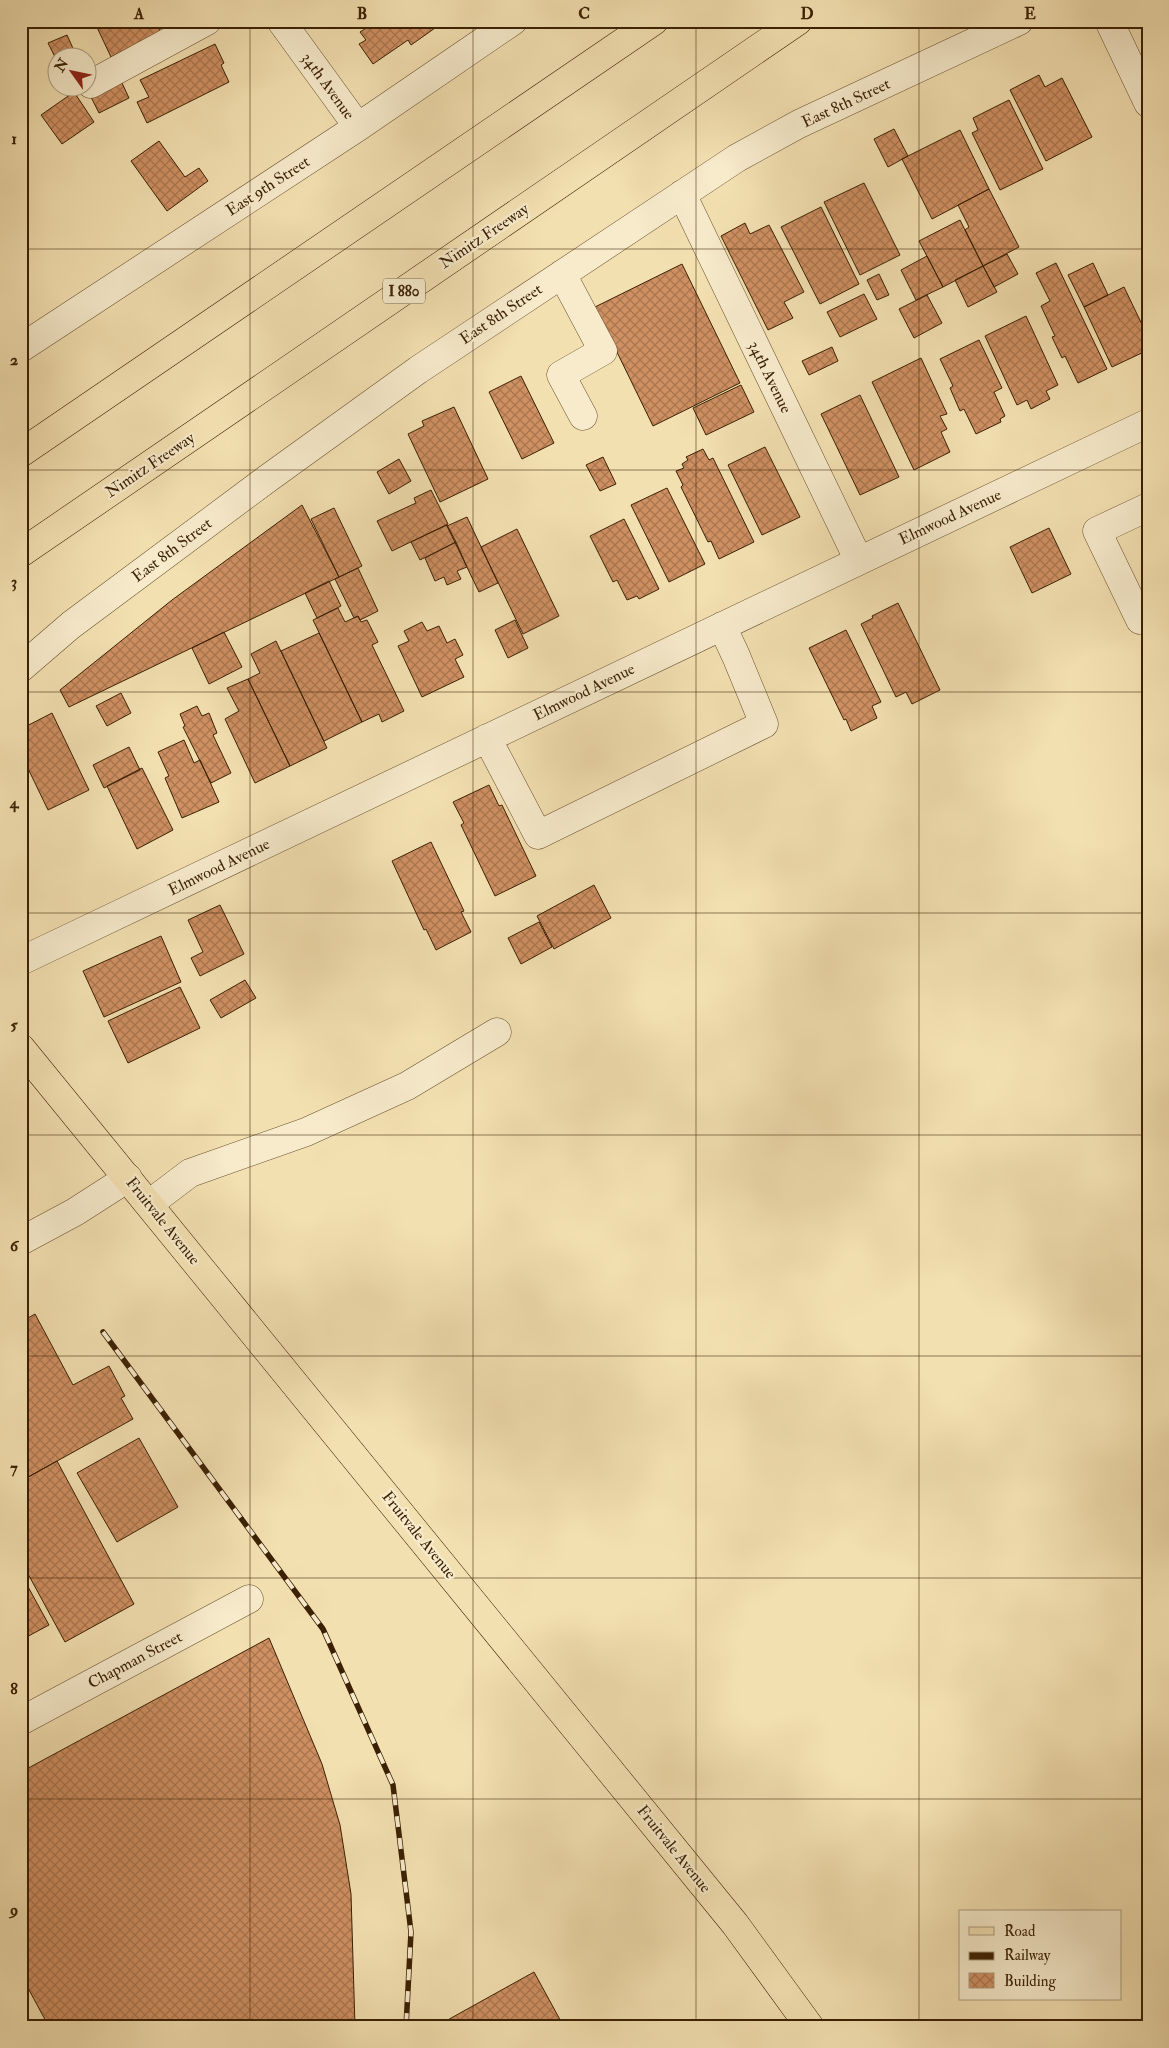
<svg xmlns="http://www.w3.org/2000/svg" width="1169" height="2048" viewBox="0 0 1169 2048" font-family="'IM FELL Double Pica',serif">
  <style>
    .building { fill: url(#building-cross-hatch); stroke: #3b2003 }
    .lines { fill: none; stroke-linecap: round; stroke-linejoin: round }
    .minor-casing { stroke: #69502e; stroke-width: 29 }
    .major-casing { stroke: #3b2003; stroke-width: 29 }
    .highway-casing { stroke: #3b2003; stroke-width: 29 }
    .minor { stroke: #f7ebcc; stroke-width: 28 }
    .major { stroke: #f3e0b1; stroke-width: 28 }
    .highway { stroke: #f3e0b1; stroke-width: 28 }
    .rail-casing { stroke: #3b2003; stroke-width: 5.5 }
    .rail { stroke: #f7ebcc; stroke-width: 4; stroke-dasharray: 11; stroke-linecap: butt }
    .grid { fill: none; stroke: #3b2003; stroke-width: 1; stroke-opacity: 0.55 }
    .labels { text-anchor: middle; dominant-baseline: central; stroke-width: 4.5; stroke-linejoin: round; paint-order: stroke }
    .shield { fill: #f7ebcc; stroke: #735d3f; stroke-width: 1 }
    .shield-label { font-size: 15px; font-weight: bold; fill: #3b2003 }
    .street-label { font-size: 16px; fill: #3b2003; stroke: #f7ebcc }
    .neatline { fill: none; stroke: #3b2003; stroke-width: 2 }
    .grid-label { font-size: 16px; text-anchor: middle; font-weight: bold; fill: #3b2003 }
  </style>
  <defs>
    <pattern id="building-cross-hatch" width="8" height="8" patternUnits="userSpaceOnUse" patternTransform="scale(1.25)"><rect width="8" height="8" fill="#cf9062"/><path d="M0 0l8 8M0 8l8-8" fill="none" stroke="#a9754f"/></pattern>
  </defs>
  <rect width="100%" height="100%" fill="#f3e0b1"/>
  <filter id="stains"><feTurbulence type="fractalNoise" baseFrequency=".004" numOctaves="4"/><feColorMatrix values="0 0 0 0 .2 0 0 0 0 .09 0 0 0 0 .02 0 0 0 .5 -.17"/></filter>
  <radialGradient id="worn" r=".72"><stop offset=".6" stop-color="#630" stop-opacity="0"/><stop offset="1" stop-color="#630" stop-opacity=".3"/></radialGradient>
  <path class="building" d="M94 21H173L159 28 161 32 111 57Z
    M377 21H445L411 45 408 40 373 64 359 44 366 40 360 32Z
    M67 35 76 55 71 58H58V63L48 43Z
    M215 44 224 63 221 65 229 82 147 123 137 102 149 97 140 80Z
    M1039 75 1045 87 1062 78 1092 137 1046 161 1010 90Z
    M122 83 129 98 99 113 91 97Z
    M74 92 94 122 62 144 41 115Z
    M1009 100 1043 169 1000 190 972 133 978 130 973 118Z
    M894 129 908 156 888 167 874 139Z
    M960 130 989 189 932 219 902 159Z
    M159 141 185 177 199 168 208 181 167 211 131 161Z
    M864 183 900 255 860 275 824 202Z
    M989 189 1019 247 983 266 965 230 969 227 958 205Z
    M821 207 859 284 820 304 781 227Z
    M960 220 983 266 943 287 919 241Z
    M745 223 750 234 769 225 804 292 784 302 793 318 768 330 721 236Z
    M1007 254 1018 274 994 287 983 266Z
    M927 256 943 287 916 300 901 270Z
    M1056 263 1107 369 1078 383 1065 356 1062 358 1052 337 1055 336 1041 306 1050 301 1036 273Z
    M1093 263 1108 295 1084 307 1068 275Z
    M682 264 740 383 653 426 595 307Z
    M983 266 997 292 968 307 955 280Z
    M879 274 889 295 877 300 867 280Z
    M1124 287 1148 337V350L1112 367 1084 307Z
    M864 294 877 319 840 337 827 312Z
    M927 295 942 323 914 338 899 309Z
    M1026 316 1058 385 1046 391 1050 399 1031 409 1027 400 1017 405 985 336Z
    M979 340 1002 388 994 392 1005 416 1000 419 1001 422 976 434 964 409 960 411 950 388 953 386 940 359Z
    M832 347 838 361 809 375 802 361Z
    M921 358 947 414 940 416 947 429 941 432 950 452 914 470 872 382Z
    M521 376 554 443 522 459 489 392Z
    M741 385 754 412 706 435 693 408Z
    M860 395 899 477 860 495 821 414Z
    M454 407 488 479 440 502 408 434 424 426 422 421Z
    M765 447 800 517 762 535 728 465Z
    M703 449 709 460 713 458 754 542 719 559 711 541 708 542 681 487 683 485 676 471 684 468 682 464 688 460 686 457Z
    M603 457 616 484 600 491 586 465Z
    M399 459 411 481 389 494 377 472Z
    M667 488 705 564 669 582 631 505Z
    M431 490 448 524 392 551 377 521 416 503 414 498Z
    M302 505 339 577 69 707 60 690 172 600Z
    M334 508 362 566 339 577 311 519Z
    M467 517 498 583 479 592 447 526Z
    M624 519 659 589 639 599 637 596 627 600 617 580 613 582 590 536Z
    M447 525 456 542 420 560 411 542Z
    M1049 528 1071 574 1032 593 1010 547Z
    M517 529 559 616 523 634 481 547Z
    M456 542 467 567 457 571 461 579 447 585 444 577 435 581 425 558Z
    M358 568 378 611 360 620 358 616 354 618 335 579Z
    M329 581 341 606 317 618 305 593Z
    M898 603 940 690 912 704 906 692 896 697 861 624 873 618 872 616Z
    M338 608 345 622 358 616 361 622 367 620 378 642 372 645 404 711 382 722 379 714 362 722 313 620Z
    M515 620 528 648 508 658 495 630Z
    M422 622 427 631 439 626 447 643 455 639 463 655 455 659 464 677 422 697 398 646 409 641 404 631Z
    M846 630 881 702 872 706 877 718 851 731 846 719 844 720 809 648Z
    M224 632 242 667 209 684 192 648Z
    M319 633 362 722 324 741 281 651Z
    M276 641 327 748 290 766 248 679 260 673 251 654Z
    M248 679 290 766 255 783 225 719 239 711 227 688Z
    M121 693 131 713 107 726 96 706Z
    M197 706 202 716 209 713 217 733 213 735 231 773 211 783 183 727 185 726 180 714Z
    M52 713 89 790 48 810 21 754V729Z
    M184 740 194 763 200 760 219 802 182 818 165 778 169 776 158 752Z
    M129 747 140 770 104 788 93 765Z
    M142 768 173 830 137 849 107 786Z
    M489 785 499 806 502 805 536 876 495 896 461 825 464 823 453 802Z
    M431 842 464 911 461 912 471 932 436 950 426 929 424 930 392 861Z
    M594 885 611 918 554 949 537 916Z
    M220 905 244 954 200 976 191 958 203 952 188 920Z
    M539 922 552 947 521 964 508 938Z
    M161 936 181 982 104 1017 83 971Z
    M245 980 256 998 221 1018 210 1000Z
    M180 987 200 1028 128 1063 108 1021Z
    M35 1314 73 1385 109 1366 125 1396 121 1398 133 1419 21 1481V1322Z
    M139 1438 178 1507 117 1542 77 1473Z
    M57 1461 134 1604 65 1642 21 1561V1481Z
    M21 1574 49 1625 21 1640Z
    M269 1638 322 1764 340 1825 351 1894 355 2027H49L21 1975V1772Z
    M534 1972 564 2027H435Z"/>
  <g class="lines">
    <g class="minor-casing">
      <path id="minor" d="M281 21 358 127
        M1109 21 1148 103
        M91 84 207 21
        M682 194 859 561
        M562 274 603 351 561 375 583 416
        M21 348 358 127 513 21
        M1148 507 1097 531 1140 620 1148 616
        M21 668 71 625 267 479 418 370 737 158 799 124 1019 21
        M487 738 538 835 764 724 736 656 722 626
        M21 961 1148 423
        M149 1204 190 1173 306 1132 407 1086 497 1032
        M21 1241 75 1212 128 1178
        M21 1721 249 1599"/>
    </g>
    <g class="major-casing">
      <path id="major" d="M21 1048 735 1924 810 2027"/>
    </g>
    <g class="highway-casing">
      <path id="highway" d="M21 453 654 21
        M21 553 798 21"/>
    </g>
    <use href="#minor" class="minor"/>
    <use href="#major" class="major"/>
    <use href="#highway" class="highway"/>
    <g class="rail-casing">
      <path id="rail" d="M103 1332 323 1629 393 1785 411 1932 406 2027"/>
    </g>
    <use href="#rail" class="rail"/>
  </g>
  <path class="grid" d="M250 21V2027M473 21V2027M696 21V2027M919 21V2027M21 249H1148M21 470H1148M21 692H1148M21 913H1148M21 1135H1148M21 1356H1148M21 1578H1148M21 1799H1148"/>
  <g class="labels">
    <rect class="shield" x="383" y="278.5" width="42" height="25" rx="4"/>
    <g class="shield-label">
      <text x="404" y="291">I 880</text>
    </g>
    <g class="street-label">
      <text transform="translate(328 86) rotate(54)">34th Avenue</text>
      <text transform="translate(846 103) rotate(-25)">East 8th Street</text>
      <text transform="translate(268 186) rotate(-33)">East 9th Street</text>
      <text transform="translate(484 236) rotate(-34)">Nimitz Freeway</text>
      <text transform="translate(501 314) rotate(-34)">East 8th Street</text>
      <text transform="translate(770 377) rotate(64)">34th Avenue</text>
      <text transform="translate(150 465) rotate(-34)">Nimitz Freeway</text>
      <text transform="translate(950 517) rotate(-25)">Elmwood Avenue</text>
      <text transform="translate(172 550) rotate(-37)">East 8th Street</text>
      <text transform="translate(584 692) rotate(-26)">Elmwood Avenue</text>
      <text transform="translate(219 867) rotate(-26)">Elmwood Avenue</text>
      <text transform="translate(163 1221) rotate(51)">Fruitvale Avenue</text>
      <text transform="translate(419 1535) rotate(51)">Fruitvale Avenue</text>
      <text transform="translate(135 1660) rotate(-28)">Chapman Street</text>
      <text transform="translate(674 1849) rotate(51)">Fruitvale Avenue</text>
    </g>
  </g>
  <rect width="1169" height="2048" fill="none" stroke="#f3e0b1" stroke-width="55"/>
  <rect x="959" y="1910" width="162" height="90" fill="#f7ebcc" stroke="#ac9a7c"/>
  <rect x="969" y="1927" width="25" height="8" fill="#f3e0b1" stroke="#ac9a7c"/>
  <text x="1004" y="1936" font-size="15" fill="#3b2003">Road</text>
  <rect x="969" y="1952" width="25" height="8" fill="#3b2003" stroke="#ac9a7c"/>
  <text x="1004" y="1960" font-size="15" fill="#3b2003">Railway</text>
  <rect x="969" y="1973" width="25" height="15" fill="url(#building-cross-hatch)" stroke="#ac9a7c"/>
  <text x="1004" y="1986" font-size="15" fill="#3b2003">Building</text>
  <g transform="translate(72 72) rotate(303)"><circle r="24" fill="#f7ebcc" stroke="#ac9a7c"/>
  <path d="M0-4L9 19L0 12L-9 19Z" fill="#8f2418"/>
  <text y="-8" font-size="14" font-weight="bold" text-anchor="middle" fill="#3b2003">N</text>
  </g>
  <rect x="28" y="28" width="1114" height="1992" class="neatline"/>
  <g class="grid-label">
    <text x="139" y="19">A</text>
    <text x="362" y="19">B</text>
    <text x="584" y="19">C</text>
    <text x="807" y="19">D</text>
    <text x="1030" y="19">E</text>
    <text x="14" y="144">1</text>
    <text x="14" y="365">2</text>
    <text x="14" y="587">3</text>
    <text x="14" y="808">4</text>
    <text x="14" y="1030">5</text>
    <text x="14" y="1251">6</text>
    <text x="14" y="1473">7</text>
    <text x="14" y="1694">8</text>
    <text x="14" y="1915">9</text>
  </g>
  <rect width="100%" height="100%" filter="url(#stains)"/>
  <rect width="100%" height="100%" fill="url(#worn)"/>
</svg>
